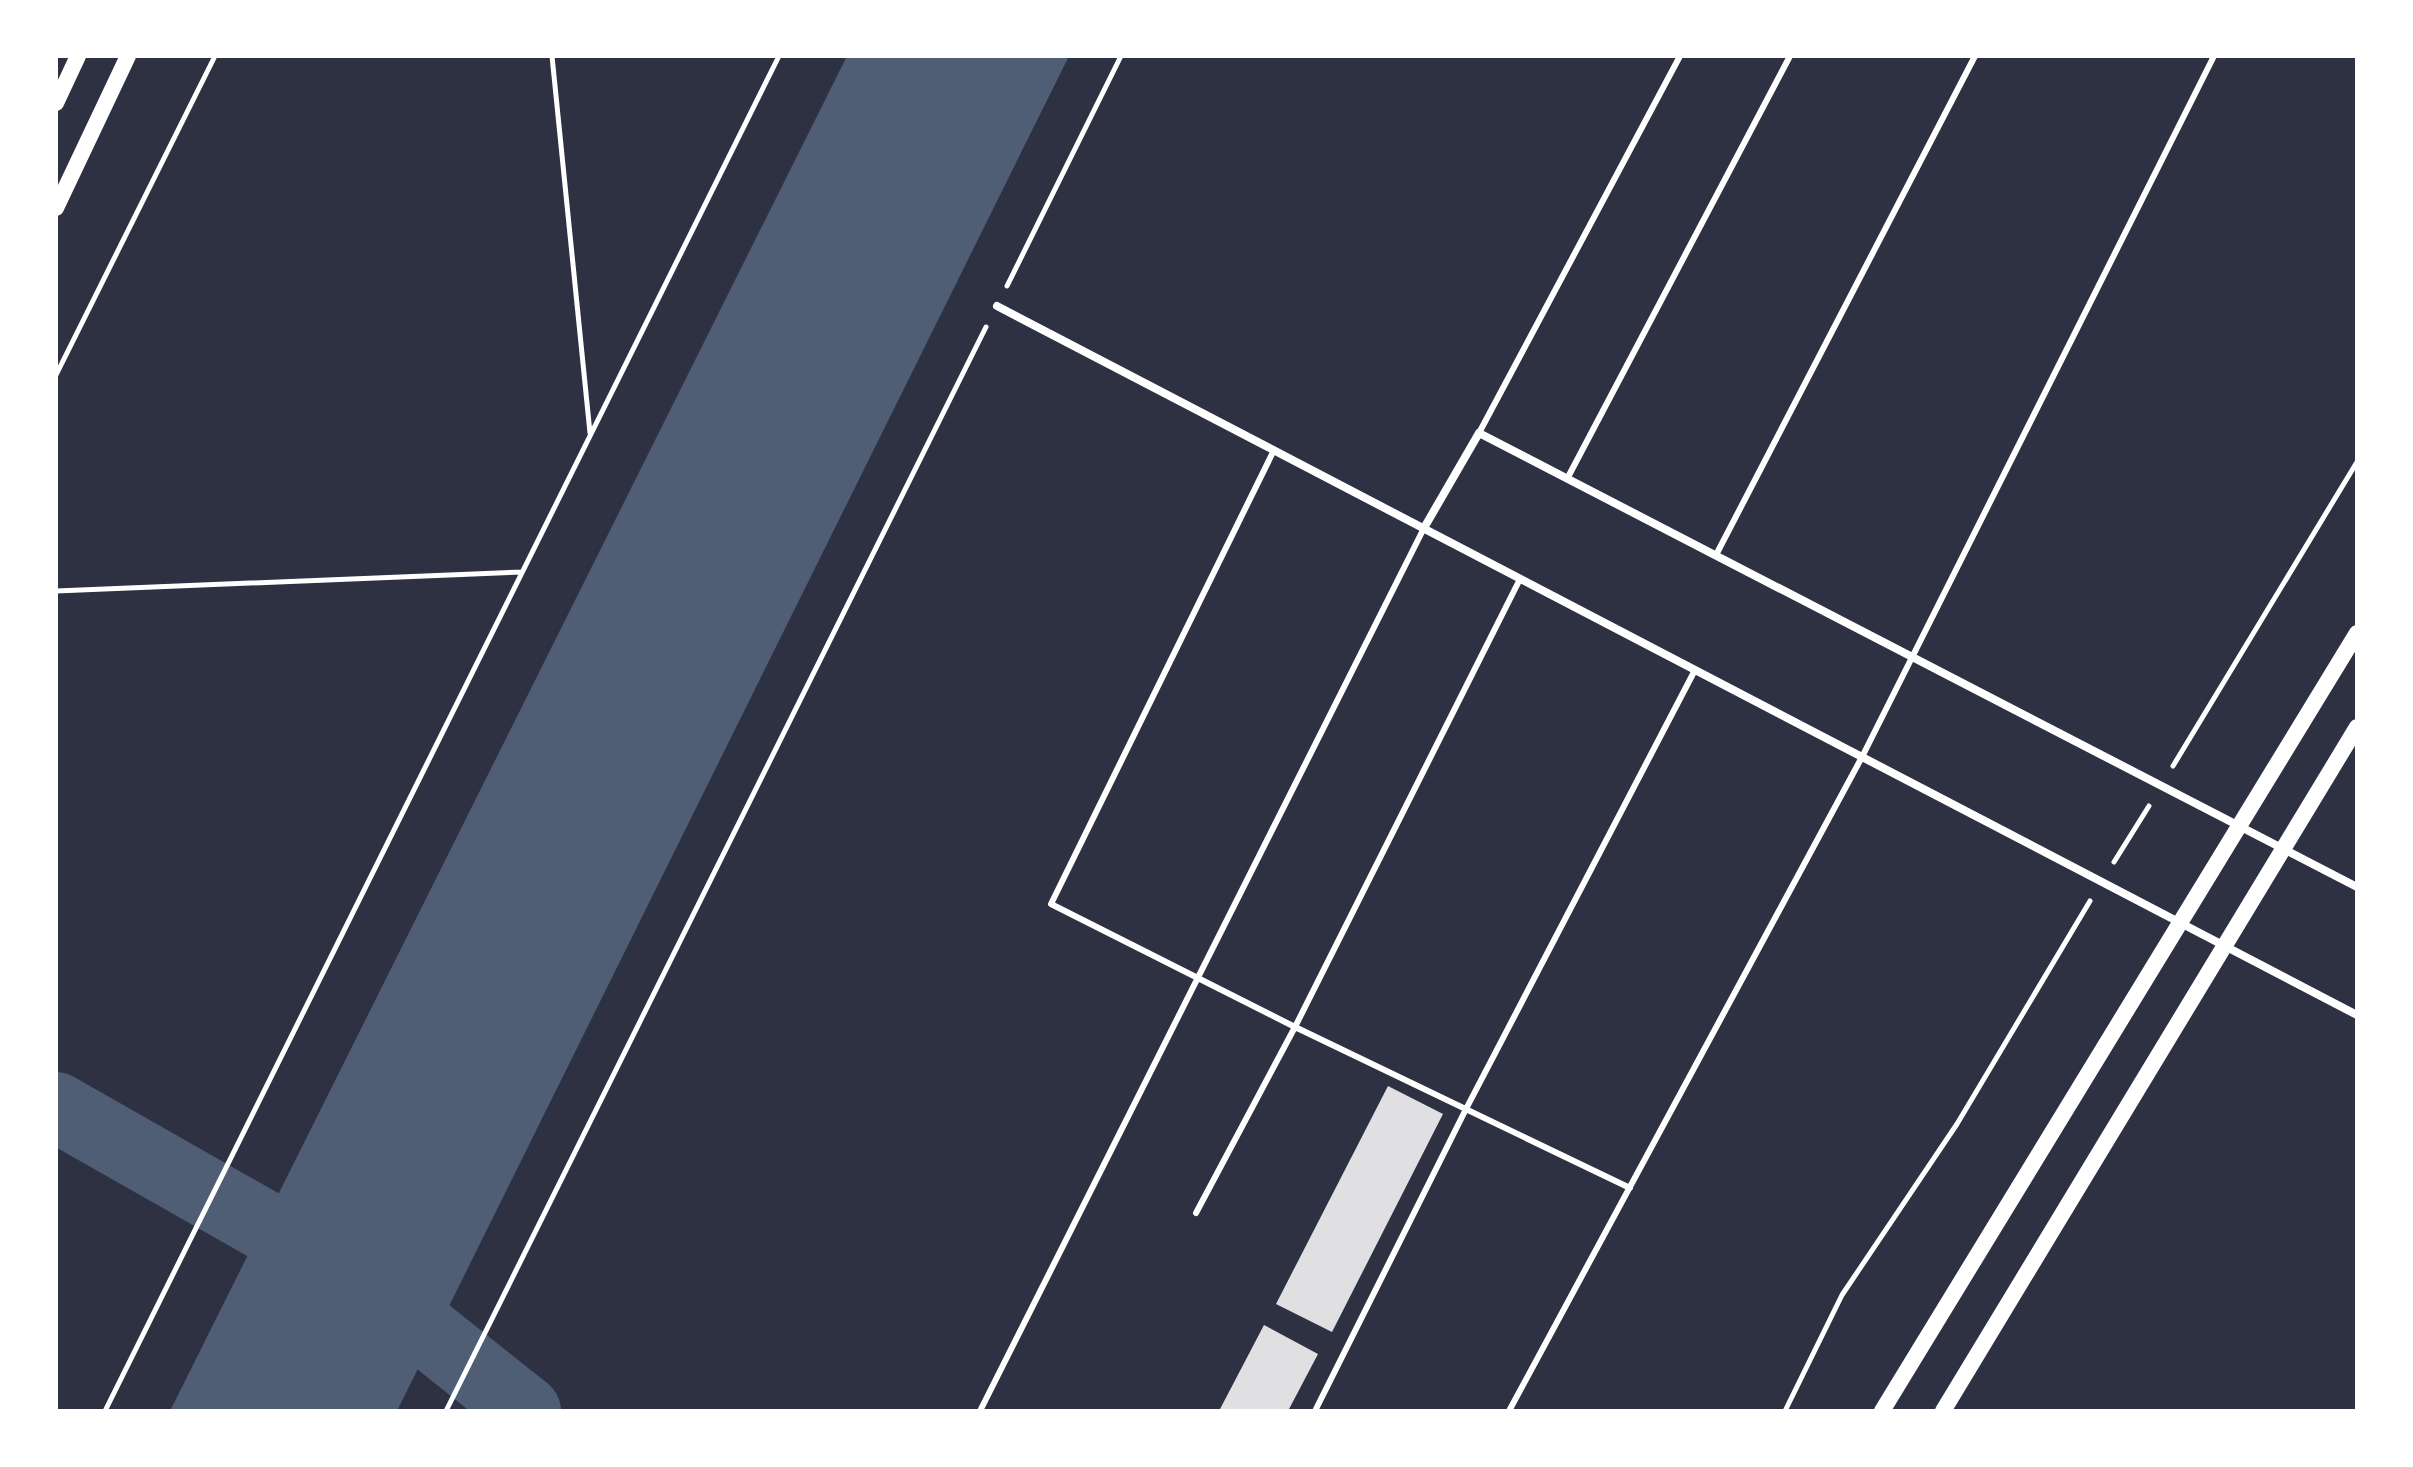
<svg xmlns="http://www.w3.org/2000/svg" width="2413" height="1467" viewBox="0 0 2413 1467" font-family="Montserrat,sans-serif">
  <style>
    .water { fill: #4f5d75 }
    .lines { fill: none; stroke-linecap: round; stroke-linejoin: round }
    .river { stroke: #4f5d75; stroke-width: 70 }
    .building { fill: #e0e0e3 }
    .path { stroke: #fff; stroke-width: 5 }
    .service { stroke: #fff; stroke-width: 6 }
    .minor { stroke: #fff; stroke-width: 8 }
    .secondary { stroke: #fff; stroke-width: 16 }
  </style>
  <rect width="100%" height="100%" fill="#2d3142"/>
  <path class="water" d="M847 56H1069L397 1411H170Z"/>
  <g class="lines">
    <path class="river" d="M56 1107 364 1282 526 1411"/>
  </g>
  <path class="building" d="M1388 1086 1443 1114 1332 1332 1276 1304Z
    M1264 1325 1318 1354 1288 1411H1219Z"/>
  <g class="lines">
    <path class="path" d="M552 56 590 433
      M1007 286 1121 56
      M56 375 215 56
      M56 591 522 572
      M2173 766 2357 462
      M2114 862 2149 806
      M105 1411 779 56
      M446 1411 986 327
      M1785 1411 1842 1295 1957 1124 2090 901"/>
    <path class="service" d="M1479 433 1680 56
      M1274 450 1051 904 1295 1027 1630 1188
      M1567 479 1790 56
      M1716 555 1975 56
      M1196 1213 1295 1027 1520 579
      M980 1411 1424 528
      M1315 1411 1466 1109 1695 670
      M1509 1411 1862 757 2214 56"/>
    <path class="minor" d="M997 306 2357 1015
      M1424 528 1479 433 2357 887"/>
    <path class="secondary" d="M56 103 78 56
      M56 208 128 56
      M1882 1411 2357 633
      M1943 1411 2357 727"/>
  </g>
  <rect width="2413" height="1467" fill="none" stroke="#ffffff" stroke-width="116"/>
</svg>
